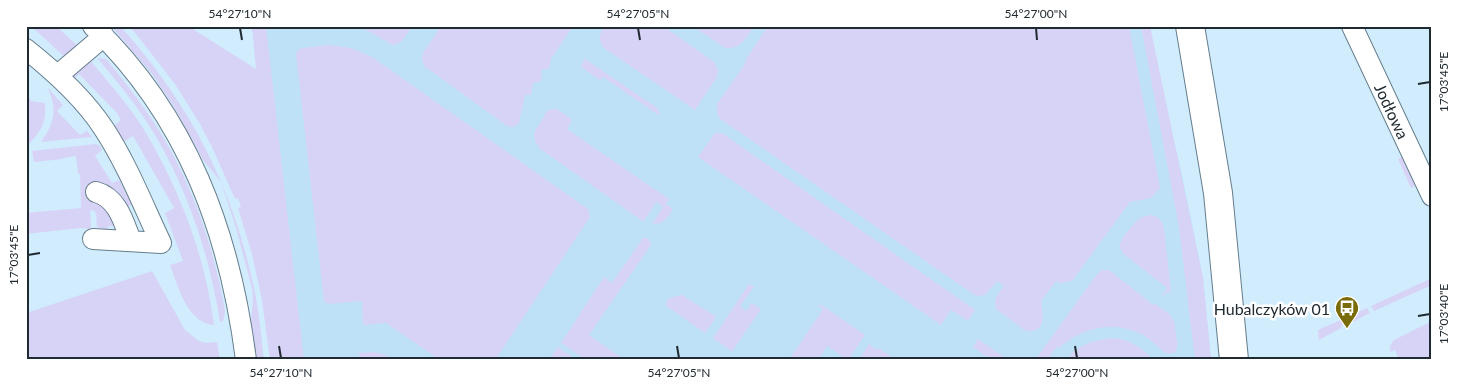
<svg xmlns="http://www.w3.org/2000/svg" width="1458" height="386" viewBox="0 0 1458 386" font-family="Lato,sans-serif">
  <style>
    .built { fill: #bee1f7 }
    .green { fill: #d7d3f7 }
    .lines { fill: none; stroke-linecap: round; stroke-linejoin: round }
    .street-casing { stroke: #657e8d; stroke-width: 22 }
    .secondary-casing { stroke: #657e8d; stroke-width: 30 }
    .street { stroke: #fff; stroke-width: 20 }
    .secondary { stroke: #fff; stroke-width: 28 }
    .ticks { fill: none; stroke: #202a31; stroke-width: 2 }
    .labels { text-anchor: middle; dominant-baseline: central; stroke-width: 5; stroke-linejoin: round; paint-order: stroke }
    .street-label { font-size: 16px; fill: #202a31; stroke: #fff }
    .poi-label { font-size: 16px; fill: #202a31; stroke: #fff; text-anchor: end }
    .neatline { fill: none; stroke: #202a31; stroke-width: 2 }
    .ticks-label { font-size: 12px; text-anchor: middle; fill: #202a31 }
  </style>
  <rect width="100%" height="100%" fill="#d1ecfd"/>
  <path class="built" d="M252 26H1146L1181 170 1203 278 1211 360H304Z"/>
  <path class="green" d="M31 26H56L80 48 67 59Z
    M111 26H120C190 104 232 185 254 288 259 311 261 336 264 360H256L251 321 253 299 252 288 236 228 221 182 203 160 174 107 152 74Z
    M129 26H188L256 69 252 26H266L304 360H270L262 300 252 254 238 208 241 207 238 198 235 199 212 147 200 124 175 84 140 39Z
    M353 26H412C407 34 402 44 393 45L366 30Z
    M441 26H573L551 59 549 69H542L541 81 533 83 531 95H525L519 123C516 127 512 128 507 126L424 66 422 58 423 53Z
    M604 26H663L714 62 718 70 717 77 695 110 604 48C598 41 599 34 604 26Z
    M693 26H754C746 38 739 52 723 47Z
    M768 26H1129L1160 188 1151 198 1130 202 1072 281 1060 283 1056 281 1041 301C1043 315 1047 333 1026 331L997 310C992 300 998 294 1004 286L997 281 985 295 977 296 973 294 719 118 717 111V104L745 64 746 59Z
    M1141 26H1150L1203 278 1211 360H1195L1179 227Z
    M328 45 351 48 372 57 588 209 590 216 588 220 495 360H440L386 323 363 325 362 301 328 304 324 301 296 54 298 50 302 48Z
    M88 58C108 82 130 106 146 133 181 193 205 256 214 325 187 323 178 286 170 265L183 261 165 213 174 208 133 136 123 142 112 128 121 120 117 113 79 74 70 83V74Z
    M97 58 106 59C120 76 134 93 146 111 187 169 211 236 224 305L225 313 223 321 220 322C210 258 190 197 158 140 141 110 119 84 97 58Z
    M585 59 657 108 659 111 660 116 603 77 600 80 581 67Z
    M48 88 63 105 57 111 80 135 87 131 92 137 41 142C50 130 57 115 52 100 51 96 49 92 48 88Z
    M26 95 29 97 31 101 45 103C46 124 42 129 29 144H26Z
    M552 109H557L572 120 567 129 669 199 666 204 673 209C667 218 664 224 652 224L663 207 656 202 644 221 641 220 539 148 535 141 534 133 547 111Z
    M717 133H722L975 310 968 321 951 310 941 325 698 157 714 134Z
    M96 144 100 146 102 150 95 156 112 183 119 180 132 204 127 207C118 195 111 184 95 183L114 219V226H109L106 230 97 227 96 213 93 210 90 211 91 229 80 228 26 234V213L81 208 80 174H78L76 156 63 158V159L34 162 32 151Z
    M1402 157H1405L1416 182 1415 186 1411 188 1398 159Z
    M1150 215C1159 216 1162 221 1164 229L1171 291 1161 296 1167 289 1166 287 1126 256C1123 253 1120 250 1120 245 1120 239 1137 219 1142 217 1145 216 1148 216 1150 215Z
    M643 238H648L650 241 651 245 589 335 625 360H586L561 343 604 277 612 283Z
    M1103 270H1109L1152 304 1154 305 1155 304C1172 316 1174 314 1176 335 1177 341 1178 346 1176 351L1171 354 1166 353C1157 347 1150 338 1141 334 1114 320 1080 328 1059 348L1057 347 1047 360H1035L1095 277 1100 271Z
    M152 271 185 330 199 341 207 343 217 342 220 360H26V313Z
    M1432 278V285L1374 311 1371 306Z
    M749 284 754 287 740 306 746 311 752 303 761 309 733 350V352L713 338Z
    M682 295 715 316V319L705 333 665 305 669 298Z
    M820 304 865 335 848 360 827 346 818 360H789L823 309 819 306Z
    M1367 308 1370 313 1353 322 1352 320 1341 326V328L1319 340 1318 330Z
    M1432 321V360H1399L1395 350 1390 352C1390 347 1390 344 1394 340Z
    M1116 338C1131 341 1143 348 1154 360H1133L1130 358 1128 360H1070L1072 357 1069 356C1082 343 1098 339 1116 338Z
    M978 339 1007 359 1008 360H991L973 347Z
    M869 344 877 350 879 348 896 360H859Z
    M558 347 574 358 573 360H549Z
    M373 352 383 354 395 360H360L359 353Z"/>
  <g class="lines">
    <g class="street-casing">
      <path id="street" d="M93 26C187 116 230 233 246 360
        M1352 26 1432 196
        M26 49C55 72 84 98 104 129 127 164 143 205 161 243L93 239
        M58 75 104 36
        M96 192C118 198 124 223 131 241"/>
    </g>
    <g class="secondary-casing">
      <path id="secondary" d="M1190 26 1218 193 1234 360"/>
    </g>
    <use href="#street" class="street"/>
    <use href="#secondary" class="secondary"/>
  </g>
  <path class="ticks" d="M240 28 242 40M638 28 640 40M1036 28 1037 40M1418 84 1430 82M28 255 40 253M1418 316 1430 314M279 346 281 358M677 346 679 358M1075 346 1077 358"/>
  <defs>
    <g id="bus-pin" transform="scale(1.25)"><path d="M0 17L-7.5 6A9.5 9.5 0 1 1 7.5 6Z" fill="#7a6d09" stroke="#fff"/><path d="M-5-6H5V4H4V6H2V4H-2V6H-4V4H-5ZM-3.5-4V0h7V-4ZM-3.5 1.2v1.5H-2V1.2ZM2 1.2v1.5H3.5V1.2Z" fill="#fff"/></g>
  </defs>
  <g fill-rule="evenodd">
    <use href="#bus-pin" x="1347" y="308"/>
  </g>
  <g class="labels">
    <g class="street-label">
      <text transform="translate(1392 111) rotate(65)">Jodłowa</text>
    </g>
    <g class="poi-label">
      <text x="1330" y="308">Hubalczyków 01</text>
    </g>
  </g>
  <rect width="1458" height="386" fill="none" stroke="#ffffff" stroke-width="55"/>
  <rect x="28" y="28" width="1402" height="330" class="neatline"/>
  <g class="ticks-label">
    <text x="240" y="18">54°27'10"N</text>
    <text x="638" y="18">54°27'05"N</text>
    <text x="1036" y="18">54°27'00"N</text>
    <text transform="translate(1444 82) rotate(-90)" y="4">17°03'45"E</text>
    <text transform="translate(14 255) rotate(-90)" y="4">17°03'45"E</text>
    <text transform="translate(1444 314) rotate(-90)" y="4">17°03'40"E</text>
    <text x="281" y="377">54°27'10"N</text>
    <text x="679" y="377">54°27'05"N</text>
    <text x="1077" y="377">54°27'00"N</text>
  </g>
</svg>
